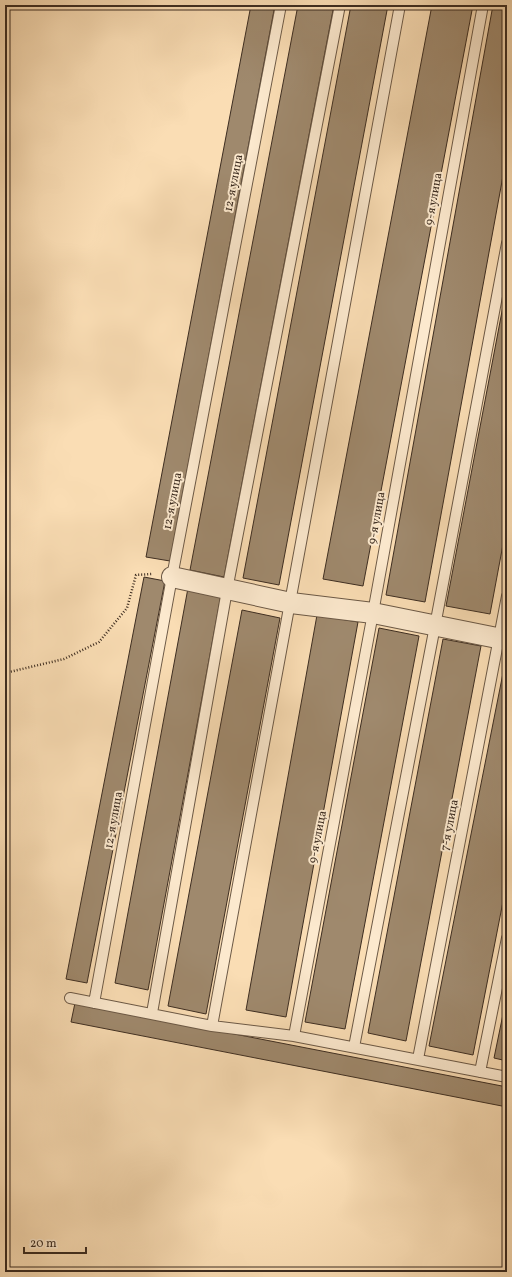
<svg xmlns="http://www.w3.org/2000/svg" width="512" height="1277" viewBox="0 0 512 1277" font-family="Vollkorn,serif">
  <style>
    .building { fill: #9f896d; stroke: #3d2d21 }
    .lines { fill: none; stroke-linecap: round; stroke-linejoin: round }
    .service-casing { stroke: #6c5946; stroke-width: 12 }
    .minor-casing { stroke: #6c5946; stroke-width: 22 }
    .path { stroke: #3d2d21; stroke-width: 2.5; stroke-dasharray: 1 2; stroke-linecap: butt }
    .service { stroke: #fce9ce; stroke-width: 10 }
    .minor { stroke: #fce9ce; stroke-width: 20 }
    .labels { text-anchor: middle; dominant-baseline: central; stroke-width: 4; stroke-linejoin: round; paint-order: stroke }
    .street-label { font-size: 12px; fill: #3d2d21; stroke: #fce9ce }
  </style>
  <rect width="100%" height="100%" fill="#faddb4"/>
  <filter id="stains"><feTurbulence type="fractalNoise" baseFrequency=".005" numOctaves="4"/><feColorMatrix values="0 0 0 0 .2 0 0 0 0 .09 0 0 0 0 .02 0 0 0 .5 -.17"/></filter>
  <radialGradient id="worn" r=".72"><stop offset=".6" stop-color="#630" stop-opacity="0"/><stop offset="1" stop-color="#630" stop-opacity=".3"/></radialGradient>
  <path class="building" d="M251 5H275L170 561 146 557Z
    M298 5H334L224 577 190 570Z
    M351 5H388L279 585 243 578Z
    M432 5H473L363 586 323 579Z
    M493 5H507V154L425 602 386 595Z
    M507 285V523L490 614 446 606Z
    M144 577 165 581 87 983 66 979Z
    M188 588 221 595 148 990 115 983Z
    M242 610 280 618 206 1014 168 1006Z
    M317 615 358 622 286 1017 246 1010Z
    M379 628 419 636 345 1029 305 1022Z
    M443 639 481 646 406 1041 368 1033Z
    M507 653V881L473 1055 429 1046Z
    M507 995V1061L494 1058Z
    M75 1003 507 1087V1107L71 1022Z"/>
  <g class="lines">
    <g class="service-casing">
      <path id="service" d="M70 998 212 1026 294 1036 507 1077
        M94 1003 172 577 281 5
        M152 1013 227 590 340 5
        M212 1026 400 5
        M294 1036 373 613 483 5
        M354 1047 435 626 507 243
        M418 1059 507 596
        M480 1072 507 938"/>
    </g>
    <g class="minor-casing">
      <path id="minor" d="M172 577 291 603 373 613 507 640"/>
    </g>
    <path class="path" d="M5 673 64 659 99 642 127 608 136 575 152 574"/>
    <use href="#service" class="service"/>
    <use href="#minor" class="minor"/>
  </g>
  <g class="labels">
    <g class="street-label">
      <text transform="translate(234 183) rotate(-79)">12-я улица</text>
      <text transform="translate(434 199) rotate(-80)">9-я улица</text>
      <text transform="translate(173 501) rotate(-79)">12-я улица</text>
      <text transform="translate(377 518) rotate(-80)">9-я улица</text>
      <text transform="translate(114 820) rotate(-80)">12-я улица</text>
      <text transform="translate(450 825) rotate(-79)">7-я улица</text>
      <text transform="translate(318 837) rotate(-79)">9-я улица</text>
    </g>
  </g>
  <rect width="512" height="1277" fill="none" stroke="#faddb4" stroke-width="20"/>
  <rect x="6" y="6" width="500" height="1265" fill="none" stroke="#3d2d21" stroke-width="2"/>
  <rect x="10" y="10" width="492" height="1257" fill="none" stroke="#3d2d21"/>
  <path d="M24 1247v6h62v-6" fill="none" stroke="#3d2d21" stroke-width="2"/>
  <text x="30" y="1247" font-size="12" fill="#3d2d21" stroke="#fce9ce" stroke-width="3" paint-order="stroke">20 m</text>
  <rect width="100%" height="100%" filter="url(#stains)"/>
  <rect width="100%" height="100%" fill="url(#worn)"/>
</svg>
